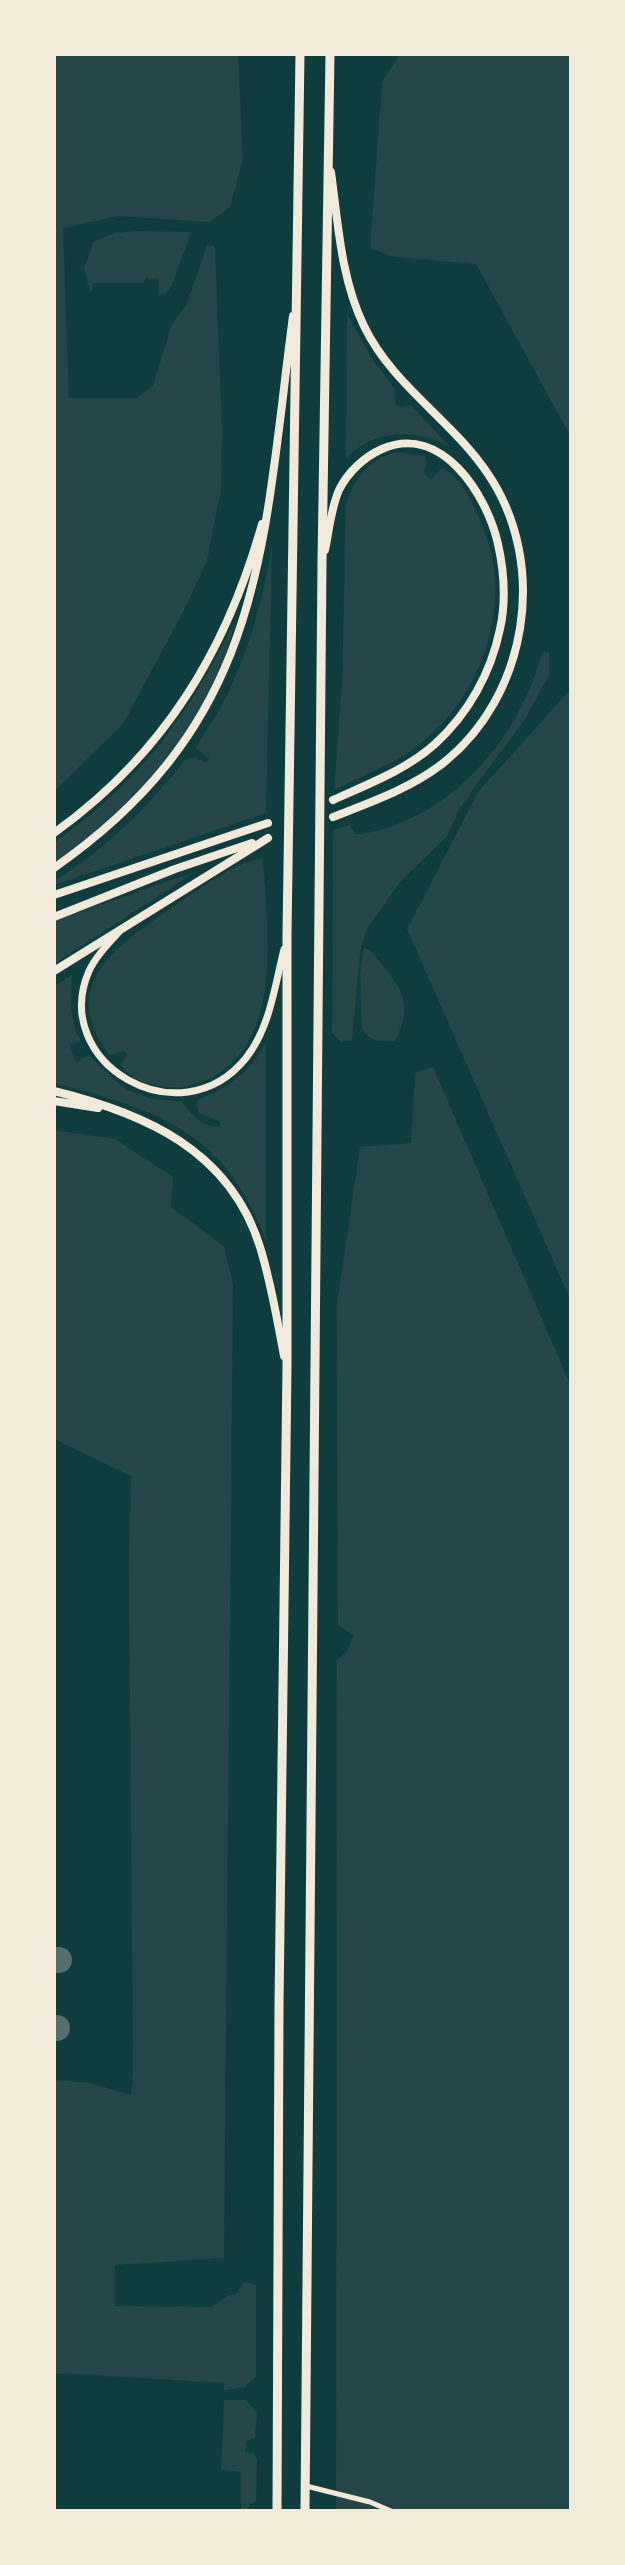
<svg xmlns="http://www.w3.org/2000/svg" width="625" height="2565" viewBox="0 0 625 2565" font-family="Overpass,sans-serif">
  <style>
    .green { fill: #244646 }
    .lines { fill: none; stroke-linecap: round; stroke-linejoin: round }
    .taxiway { stroke: #53706d; stroke-width: 26 }
    .minor { stroke: #f1e9da; stroke-width: 5 }
    .tertiary { stroke: #f1e9da; stroke-width: 7 }
    .secondary { stroke: #f1e9da; stroke-width: 8 }
    .trunk { stroke: #f1e9da; stroke-width: 9 }
  </style>
  <rect width="100%" height="100%" fill="#0f3d3e"/>
  <path class="green" d="M54 54H238L243 159 230 207 209 222 118 216 63 228 69 398H137L153 385 172 324 186 306 207 245 215 246 222 431 221 489 207 561 182 614 123 724 54 792Z
    M400 54H571V437L476 264 394 257 370 248 382 82Z
    M138 231 191 232 172 285 166 293 158 296 159 279 145 278 144 283H93L92 291H90L84 268 94 241 115 233Z
    M347 314 372 359 395 389V404L400 407 411 405 449 446C415 429 374 428 346 459Z
    M397 452 425 456 427 463 424 473 431 480 442 468C462 477 475 508 483 528 516 606 479 705 410 751 387 767 359 777 334 790L342 684 346 506C353 479 369 459 397 452Z
    M272 543 266 813 54 885V881C105 850 148 807 185 760L194 757 206 763 209 759 196 748C204 733 214 719 222 705 248 654 264 599 272 543Z
    M235 620C223 684 172 759 126 804 104 826 79 844 54 863V843C141 780 189 716 235 620Z
    M543 651 549 653V675L525 719 479 781 459 810 447 836 400 882 367 929 360 952 352 1040 341 1042 332 1033 333 830 350 825 355 834H361C440 821 501 758 531 686 536 674 539 662 543 651Z
    M571 689V1301L407 929 478 792Z
    M263 858C267 925 283 1028 221 1072 205 1083 187 1088 168 1087 153 1086 126 1079 121 1064L128 1055 124 1051 110 1055C53 983 123 942 176 905 204 886 230 865 263 858Z
    M195 872 54 964V921Z
    M364 948 370 950C396 983 417 998 395 1041 381 1041 369 1042 362 1029L360 972Z
    M72 975C70 999 69 1020 81 1042L69 1044 76 1062 88 1055 125 1089 149 1098 182 1102C193 1116 202 1127 220 1127V1121L199 1113 196 1102C202 1096 210 1096 218 1091 240 1079 255 1063 266 1041V1242C228 1133 157 1109 54 1083V986Z
    M433 1067 571 1386V2511H336L337 1660 347 1652 353 1635 338 1625 337 1304 360 1147 411 1143 415 1073Z
    M54 1130 115 1139 173 1177 171 1207 224 1246 233 1284 224 2258 115 2265V2306L212 2307 227 2296 236 2294 244 2282 256 2285V2376L245 2387 224 2390V2383L54 2373V2080L90 2083 131 2095 133 2075 129 1567 131 1476 54 1439Z
    M224 2400H246L257 2413 255 2438 246 2441 245 2452 254 2454 257 2459 256 2501 249 2505 247 2511H241V2472L221 2470Z"/>
  <g class="lines">
    <path class="taxiway" d="M54 1960H59
      M54 2028H57"/>
    <path class="minor" d="M306 2486 370 2502 391 2511"/>
    <path class="tertiary" d="M119 932C108 944 96 956 89 971 49 1063 180 1140 246 1058 270 1028 275 985 284 949"/>
    <path class="secondary" d="M331 172C338 223 341 279 364 326 392 385 452 420 488 474 549 564 528 697 442 764 409 789 371 802 333 817
      M325 550C329 531 331 508 339 490 348 472 364 457 382 449 442 423 487 495 498 544 504 571 506 602 500 629 491 673 468 714 435 744 406 770 368 784 333 800
      M54 833C163 755 226 652 262 524
      M54 868C266 720 262 549 293 316
      M54 895 268 823
      M54 917 175 869 252 843
      M54 971 268 838
      M54 1091C144 1113 230 1150 260 1247 271 1282 277 1319 284 1356
      M54 1101 98 1108"/>
    <path class="trunk" d="M277 2511 279 2006 287 1366V935L300 54
      M305 2511 322 562 330 54"/>
  </g>
  <rect width="625" height="2565" fill="none" stroke="#f1e9da" stroke-width="112"/>
</svg>
